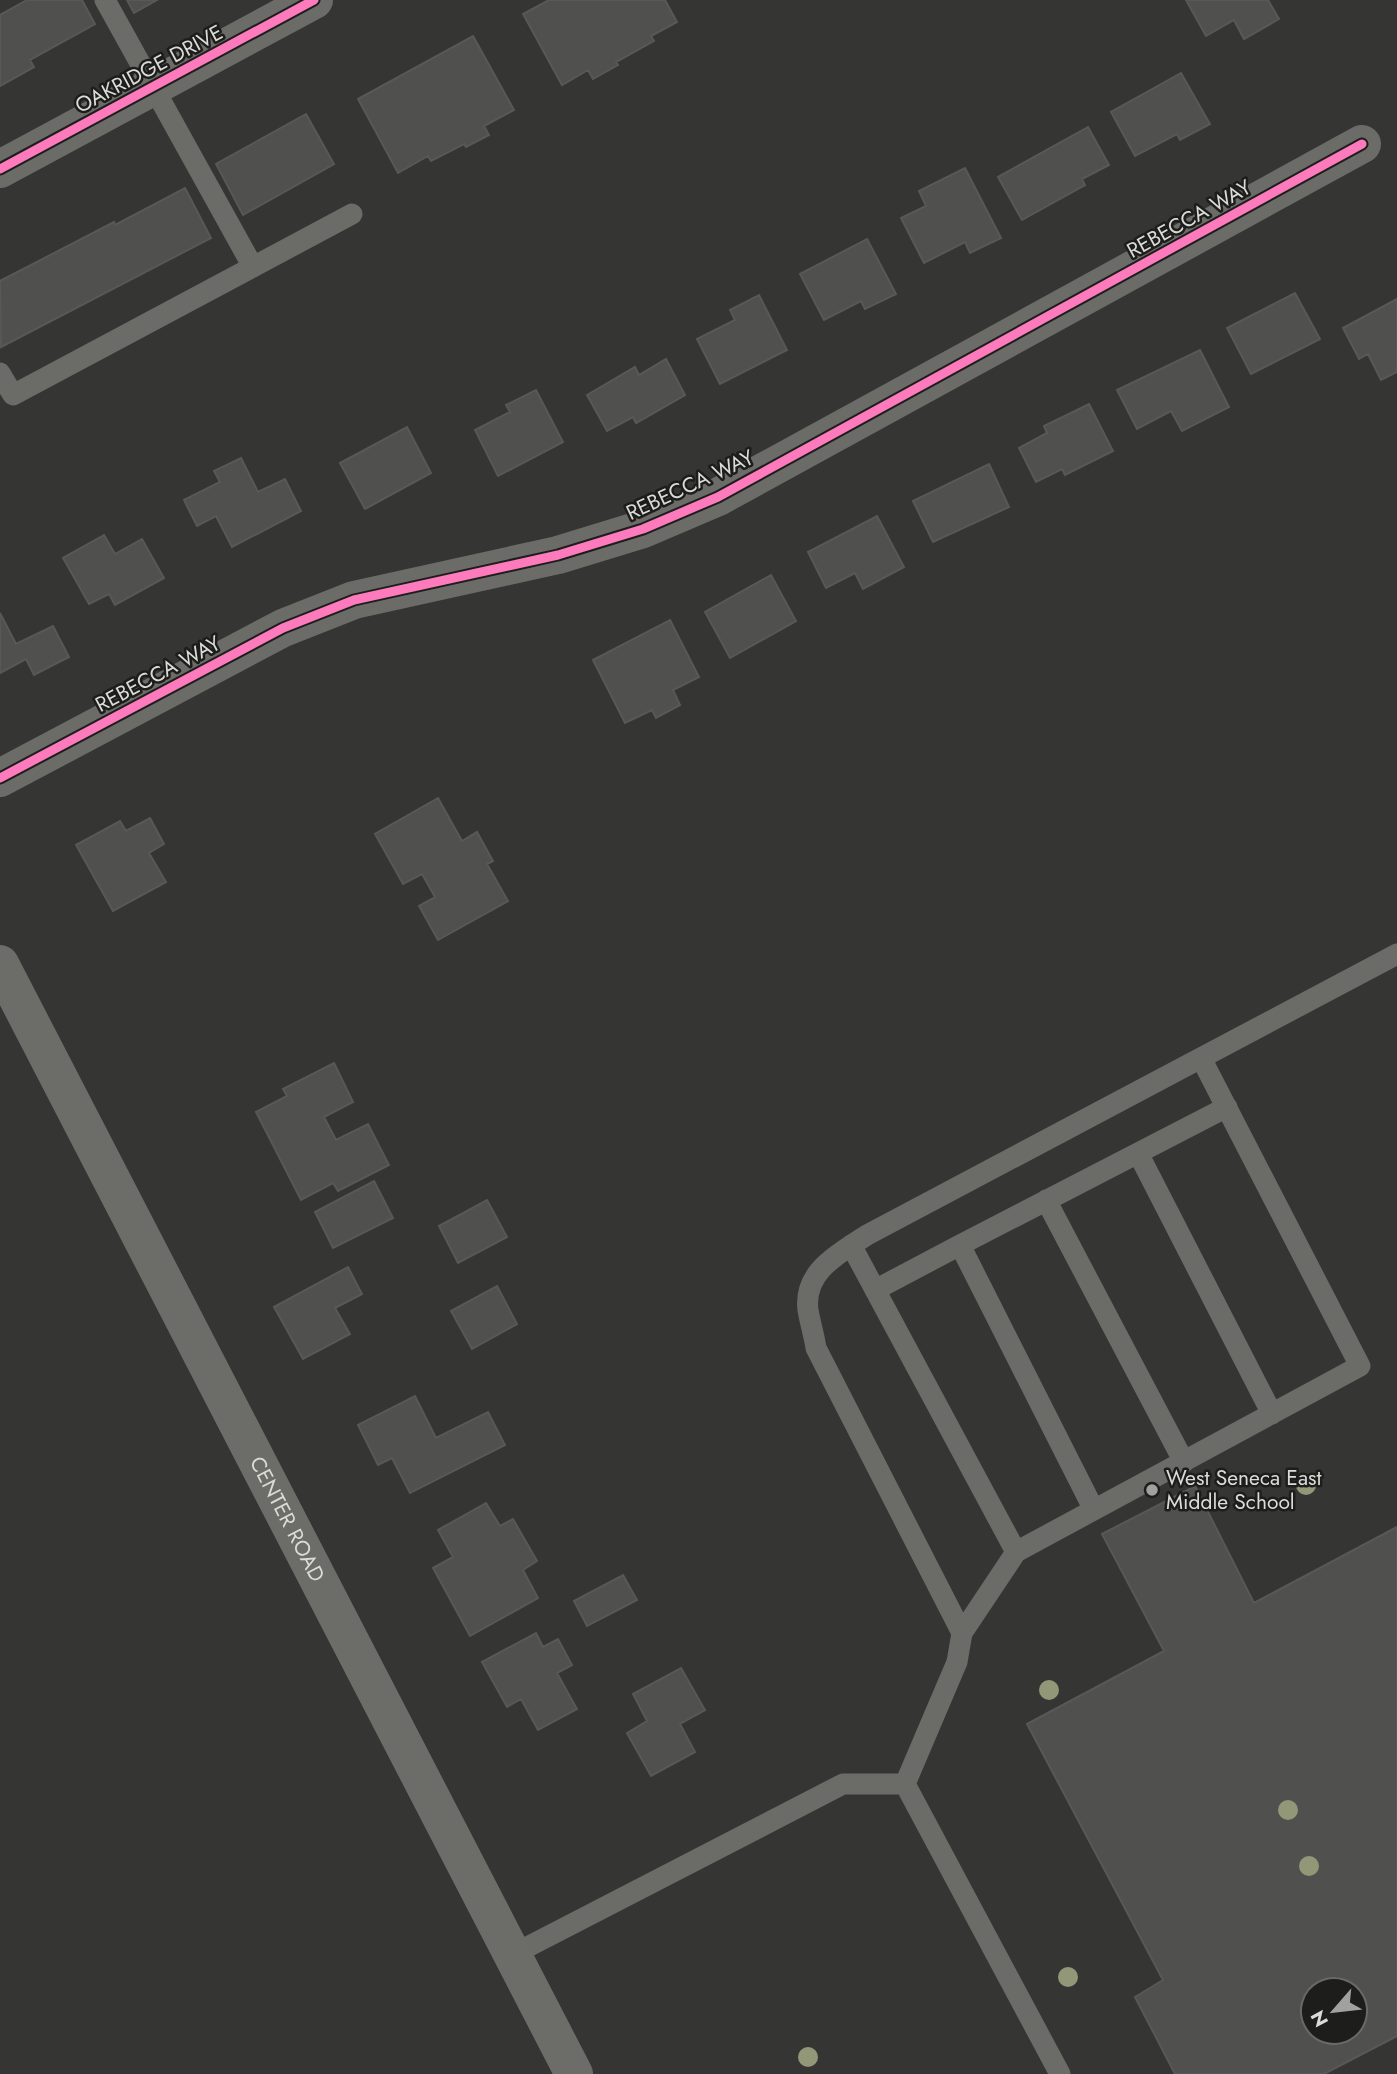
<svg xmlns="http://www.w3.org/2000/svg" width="1397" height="2074" viewBox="0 0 1397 2074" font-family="Jost,sans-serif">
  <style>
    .building { fill: #50504e; stroke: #585956; stroke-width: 2; fill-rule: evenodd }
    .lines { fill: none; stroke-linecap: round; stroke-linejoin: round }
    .service { stroke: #6b6c68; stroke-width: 21 }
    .minor { stroke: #6b6c68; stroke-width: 38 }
    .secondary { stroke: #6c6d69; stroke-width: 38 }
    .cycleway-casing { stroke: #1d1e1b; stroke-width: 13 }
    .cycleway { stroke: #fd7abc; stroke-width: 9 }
    .tree { fill: #929877 }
    .poi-dot { fill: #a1a19e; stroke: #1d1e1b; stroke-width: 2.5 }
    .labels { text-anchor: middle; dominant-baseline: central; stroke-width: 5; stroke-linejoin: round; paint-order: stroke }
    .street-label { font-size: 21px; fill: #dbdbd8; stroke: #1d1e1b }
    .poi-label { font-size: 21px; fill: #dbdbd8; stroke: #1d1e1b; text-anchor: start }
  </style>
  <rect width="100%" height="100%" fill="#353633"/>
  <path class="building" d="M27 0H82L95 24 30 60 34 67 0 86V15Z
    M127 0H157L134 13Z
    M549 0H665L677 22 651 36 654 41 616 62 618 65 593 79 588 70 562 85 523 14Z
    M1186 0H1268L1279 19 1244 39 1234 20 1206 36Z
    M473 36 514 110 484 126 489 135 466 147 464 144 431 161 428 156 398 173 358 99Z
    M1181 73 1210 124 1180 140 1177 134 1135 156 1111 112Z
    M306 114 334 164 243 215 216 164Z
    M1088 127 1109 165 1082 179 1085 185 1022 220 998 177Z
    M965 168 1001 238 970 253 965 242 924 263 901 218 926 206 919 191Z
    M185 188 211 238 1 347 0 281 114 222 115 225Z
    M867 239 896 294 865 309 861 301 824 320 800 274Z
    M1295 293 1320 339 1251 374 1227 328Z
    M759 295 787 350 720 384 697 339 735 320 730 310Z
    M1397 299V372L1381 380 1368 354 1359 359 1343 328Z
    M1200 350 1229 407 1182 431 1171 411 1137 429 1117 390Z
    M666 359 685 395 636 423 633 417 607 431 587 395 635 367 639 375Z
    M536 390 563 442 498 476 475 430 510 412 506 405Z
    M1089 404 1113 451 1065 475 1062 469 1036 482 1019 448 1047 433 1044 426Z
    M407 427 431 473 365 509 340 463Z
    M241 458 258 492 285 479 301 511 232 547 216 516 197 526 184 500 220 482 214 471Z
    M989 464 1009 507 933 542 913 501Z
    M877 516 904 567 863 589 855 573 826 588 808 552Z
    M104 535 115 554 142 539 164 578 115 605 109 594 89 604 63 558Z
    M771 575 796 621 730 658 705 612Z
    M0 613 16 644 53 626 69 657 34 675 26 659 0 673Z
    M670 620 699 677 673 690 680 705 656 718 652 710 625 723 593 660Z
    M438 798 462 841 477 832 493 861 487 864 508 901 438 940 419 906 435 897 422 874 403 884 375 834Z
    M150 818 164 844 149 853 166 882 113 911 76 845 120 821 126 831Z
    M334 1063 353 1102 324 1117 336 1140 368 1124 389 1165 338 1191 333 1183 301 1200 256 1112 287 1096 283 1089Z
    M374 1181 393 1218 333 1248 315 1212Z
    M487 1200 507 1237 458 1263 439 1226Z
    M348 1267 362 1294 335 1308 350 1334 303 1359 274 1307Z
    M497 1286 517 1324 472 1349 451 1311Z
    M415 1396 436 1438 488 1412 505 1445 410 1493 392 1458 378 1465 358 1425Z
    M1195 1486 1254 1603 1397 1527V2036L1324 2074H1175L1135 1997 1163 1980 1027 1724 1164 1651 1102 1534ZM1313 1990H1355V2032H1313Z
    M486 1503 500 1526 513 1519 537 1561 523 1570 538 1598 470 1636 433 1568 453 1557 438 1530Z
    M623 1575 637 1600 587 1626 574 1601Z
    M536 1633 543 1647 558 1639 572 1665 557 1673 577 1709 538 1730 521 1699 507 1707 482 1662Z
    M681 1668 705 1710 680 1724 695 1752 651 1776 627 1733 647 1721 633 1694Z"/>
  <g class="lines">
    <path class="service" d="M105 0 253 267
      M0 373 13 395 352 214
      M1138 1153 1272 1414
      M1046 1200 1184 1462
      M851 1245 1016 1552
      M960 1245 1227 1107
      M875 1290 960 1245 1094 1510
      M962 1633 1016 1552 1360 1366 1201 1058
      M905 1784 957 1662 962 1633 816 1348C814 1335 810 1322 808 1310 803 1271 840 1253 867 1235L1397 954
      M905 1784 1060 2074
      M512 1955 843 1784H905"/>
    <path class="minor" d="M0 169 314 0
      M0 778 283 628 354 600 558 555 643 529 718 497 1362 144"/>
    <path class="secondary" id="s1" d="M0 964 574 2074"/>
    <g class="cycleway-casing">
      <path id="cycleway" d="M0 169 314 0
        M0 778 283 628 354 600 558 555 643 529 718 497 1362 144"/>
    </g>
    <use href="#cycleway" class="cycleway"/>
  </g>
  <g class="tree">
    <circle cx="1306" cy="1485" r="10"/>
    <circle cx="1049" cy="1690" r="10"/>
    <circle cx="1288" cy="1810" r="10"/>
    <circle cx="1309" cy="1866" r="10"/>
    <circle cx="1068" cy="1977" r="10"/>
    <circle cx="808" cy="2057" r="10"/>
  </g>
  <circle class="poi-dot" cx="1152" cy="1490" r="7"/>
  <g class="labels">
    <g class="street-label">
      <text transform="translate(149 69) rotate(-28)">OAKRIDGE DRIVE</text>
      <text transform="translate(1189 219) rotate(-29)">REBECCA WAY</text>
      <text transform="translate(690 485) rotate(-25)">REBECCA WAY</text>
      <text transform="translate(158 674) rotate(-28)">REBECCA WAY</text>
      <text stroke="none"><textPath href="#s1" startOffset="625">CENTER ROAD</textPath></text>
    </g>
    <g class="poi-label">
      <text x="1166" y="1478">West Seneca East<tspan x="1166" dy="24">Middle School</tspan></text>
    </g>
  </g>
  <g transform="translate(1334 2011) rotate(242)"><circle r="33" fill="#1d1e1b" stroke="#696a67" stroke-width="2"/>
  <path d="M0-5L12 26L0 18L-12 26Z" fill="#a1a19e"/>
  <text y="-10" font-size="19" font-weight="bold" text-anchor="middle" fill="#dbdbd8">N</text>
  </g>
</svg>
